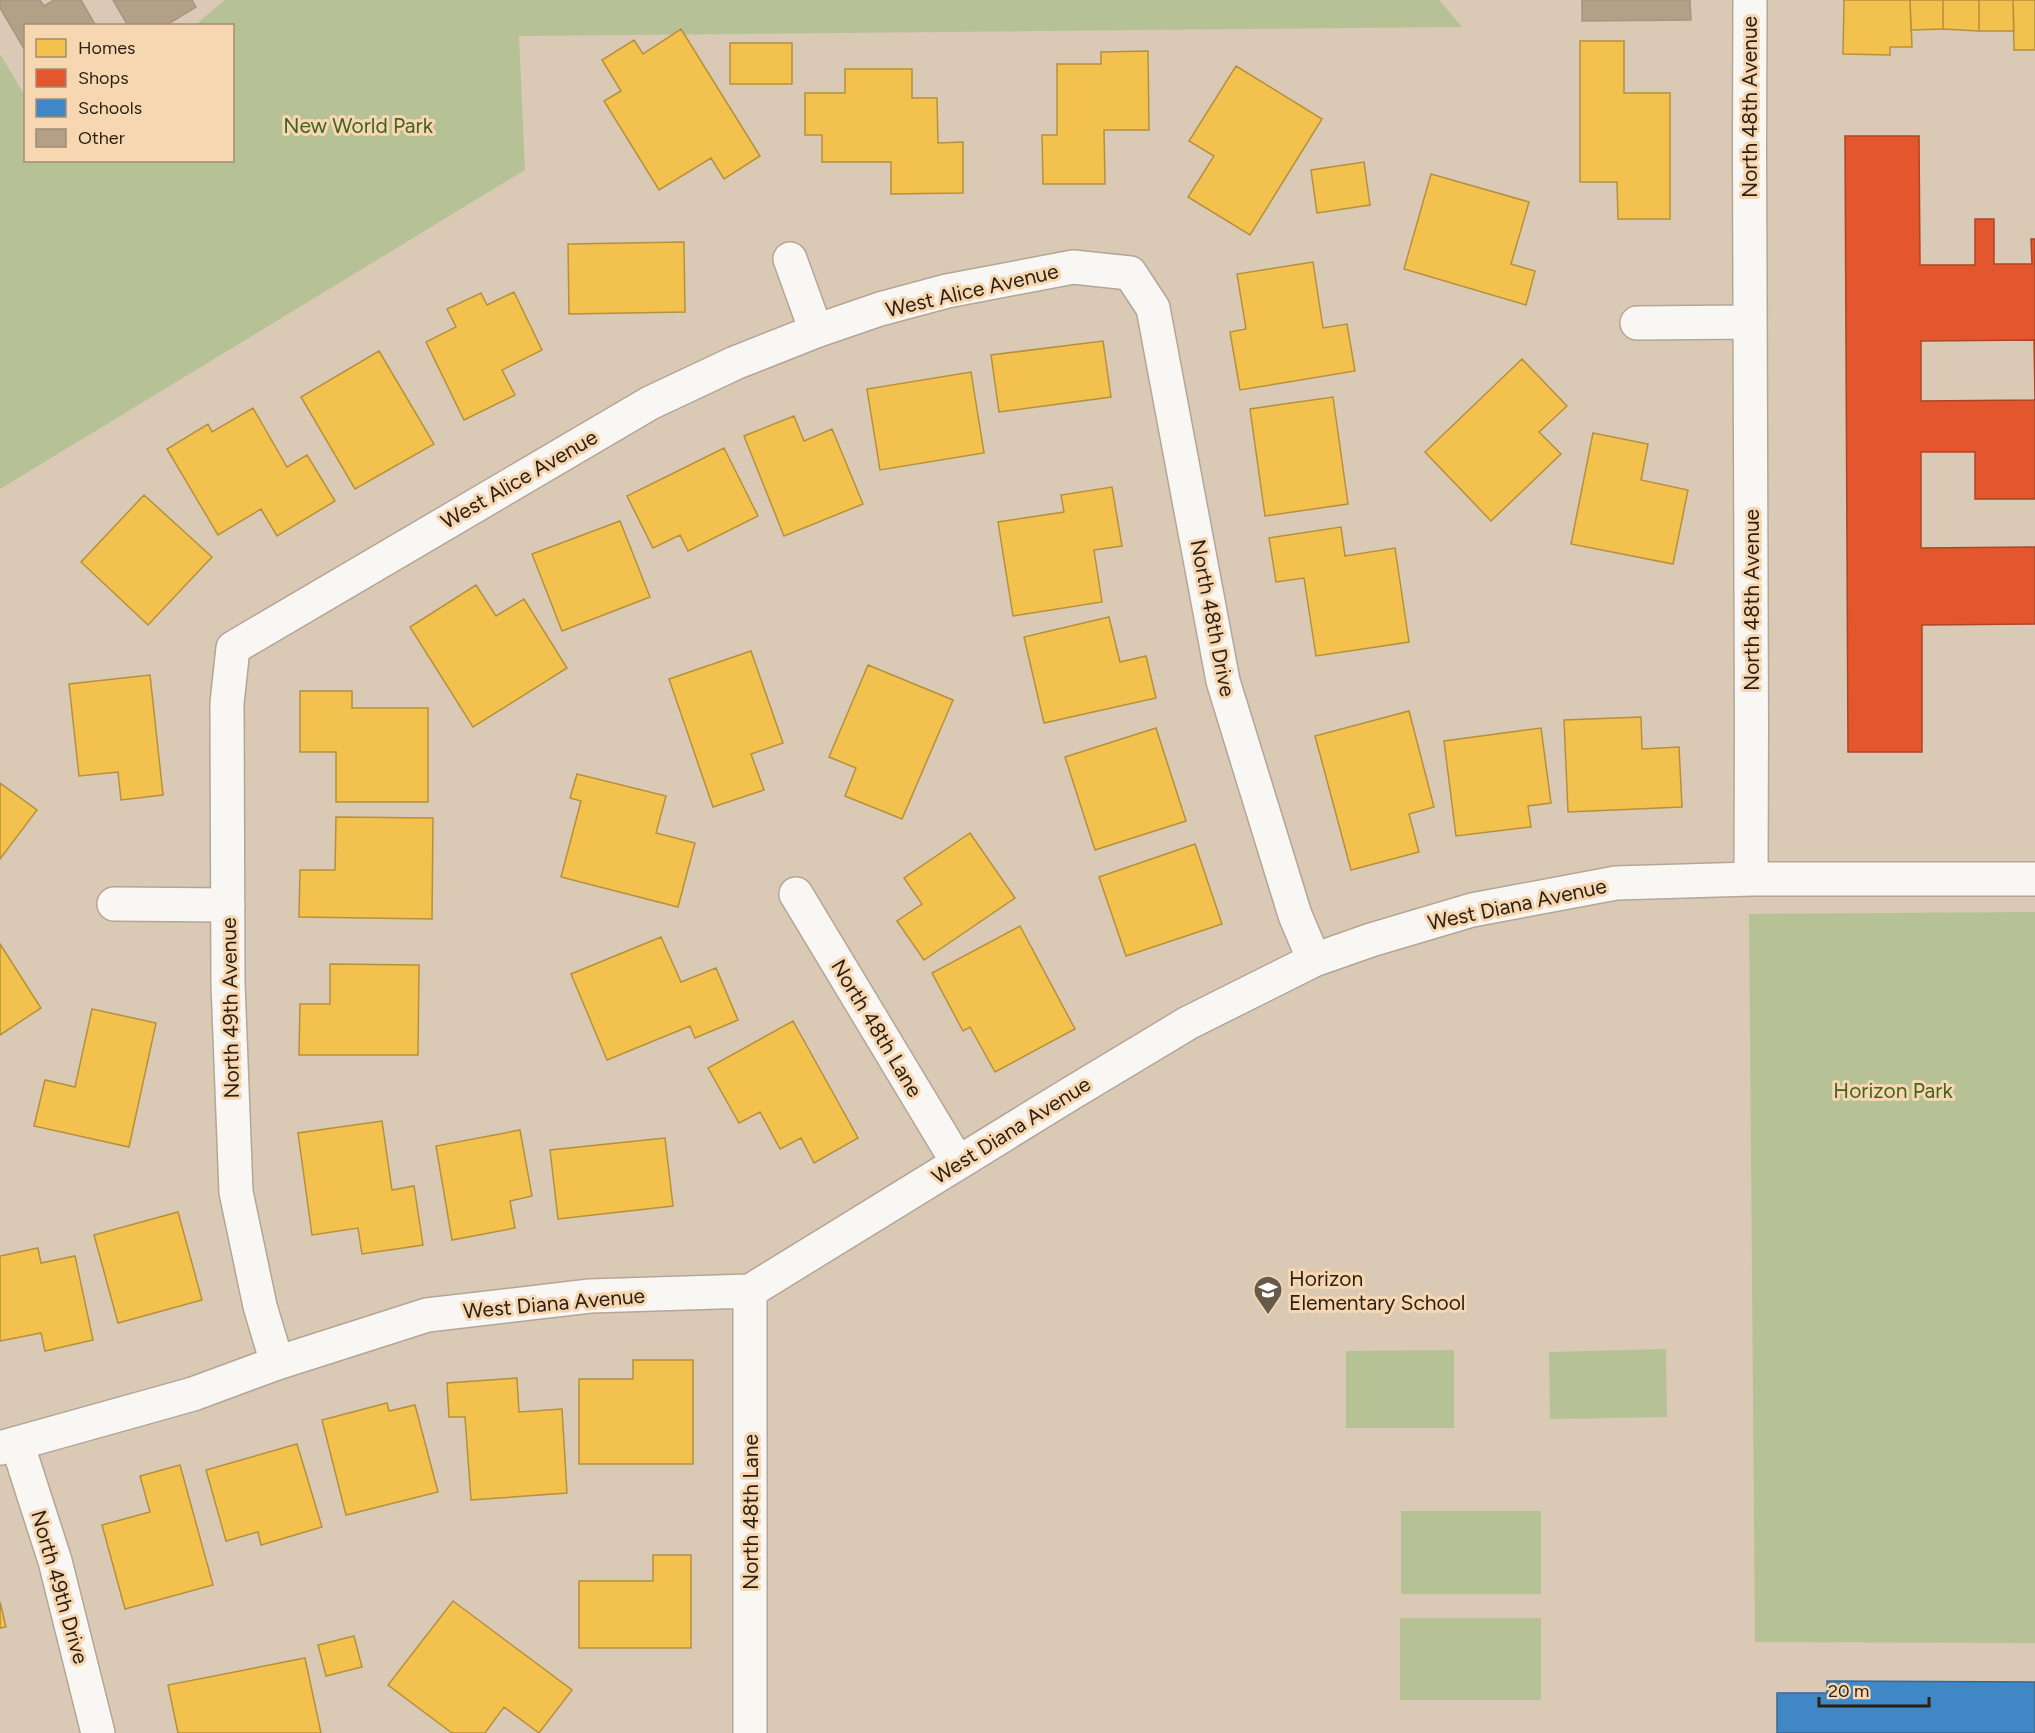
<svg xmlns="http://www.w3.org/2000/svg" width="2035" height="1733" viewBox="0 0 2035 1733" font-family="Figtree,sans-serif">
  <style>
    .green { fill: #b6c295 }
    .homes { fill: #f2c14e; stroke: #b6903c; stroke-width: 1.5 }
    .shops { fill: #e4572e; stroke: #ac4625; stroke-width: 1.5; fill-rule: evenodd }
    .schools { fill: #3f88c5; stroke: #39688f; stroke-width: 1.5 }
    .building { fill: #b2a087; stroke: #a49787; stroke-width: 1.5 }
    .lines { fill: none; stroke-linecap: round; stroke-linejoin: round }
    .minor-casing { stroke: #b4a696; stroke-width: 36 }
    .minor { stroke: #f9f7f4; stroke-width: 33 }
    .labels { text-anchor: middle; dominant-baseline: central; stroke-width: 6; stroke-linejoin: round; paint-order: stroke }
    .street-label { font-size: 21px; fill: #2b1f11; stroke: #f7d7b2 }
    .park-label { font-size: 21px; fill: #41631e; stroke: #f7d7b2 }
    .poi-label { font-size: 21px; fill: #2b1f11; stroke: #f7d7b2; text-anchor: start }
  </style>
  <rect width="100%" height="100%" fill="#dac9b4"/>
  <path class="green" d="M225 0H1439L1462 27 519 36 525 170 0 489V54L25 96 26 160H232V26L195 25Z
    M2035 912V1643L1755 1642 1749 914Z
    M1666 1349 1667 1417 1550 1419 1549 1352Z
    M1454 1350V1428H1346V1351Z
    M1401 1511H1541V1594H1401Z
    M1400 1618H1541V1700H1400Z"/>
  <path class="homes" d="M1844 0H1910L1912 47H1890V55L1843 54Z
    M1910 0H1943V29L1911 30Z
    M1943 0H1979V31L1943 29Z
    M1979 0H2013L2014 31H1979Z
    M2013 0H2035V50H2014Z
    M681 29 760 156 724 179 711 158 659 190 604 101 621 91 602 60 634 40 643 54Z
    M1580 41H1624V93H1670V219H1618L1617 182H1580Z
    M730 43H792V84H730Z
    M1148 51 1149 130H1104L1105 184H1043L1042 135H1057V64H1101V52Z
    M1236 66 1322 119 1250 235 1188 197 1214 156 1189 141Z
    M845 69H912V98H937L938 143 963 142V193L891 194V162H822V135H805V93H845Z
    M1364 162 1370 205 1317 213 1311 170Z
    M1431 174 1529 202 1511 264 1535 271 1526 305 1404 269Z
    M684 242 685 312 569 314 568 244Z
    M1313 262 1323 328 1347 324 1355 371 1240 390 1230 332 1246 329 1237 274Z
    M514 292 542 350 502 370 515 395 464 420 426 342 456 327 447 309 481 293 487 305Z
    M1103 341 1111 397 999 412 991 355Z
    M379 351 434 444 355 489 301 397Z
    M1522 359 1567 406 1539 432 1561 454 1491 521 1425 452Z
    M971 372 984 453 880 470 867 389Z
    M1333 397 1348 504 1265 516 1250 409Z
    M253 408 287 467 307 455 335 501 277 536 261 509 218 535 167 449 208 424 212 432Z
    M794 416 804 441 832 429 863 504 784 536 744 436Z
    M1593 433 1648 444 1641 480 1688 490 1673 564 1571 544Z
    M724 448 758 516 688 551 680 535 653 548 627 496Z
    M1112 487 1122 546 1094 550 1102 602 1013 616 998 522 1064 512 1061 495Z
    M144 495 212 557 148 625 81 562Z
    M620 521 650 597 562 631 532 554Z
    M1341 527 1345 556 1395 548 1409 642 1316 656 1304 578 1276 582 1269 538Z
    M476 585 496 616 524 599 567 668 473 727 410 627Z
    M1109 617 1120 662 1146 656 1156 698 1044 723 1024 637Z
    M751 651 783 743 751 754 764 790 713 807 669 679Z
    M868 665 953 700 902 819 845 796 856 768 829 757Z
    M150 675 163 795 121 800 118 772 79 776 69 684Z
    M300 691H352V708H428V802H336V752H300Z
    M1409 711 1434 807 1409 814 1419 852 1351 870 1315 736Z
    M1641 717 1642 749 1679 747 1682 807 1568 812 1564 720Z
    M1156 728 1186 821 1095 850 1065 757Z
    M1541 728 1551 803 1528 806 1531 827 1456 836 1444 741Z
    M577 774 666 796 656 833 695 843 678 907 561 877 581 801 570 798Z
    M0 783 37 810 0 859Z
    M336 817 433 818 432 919 299 917 300 870H335Z
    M970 833 1015 898 924 960 897 921 922 904 904 878Z
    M1195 844 1222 924 1126 956 1099 877Z
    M1020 926 1075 1029 995 1072 970 1027 963 1031 932 973Z
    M661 937 681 982 716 968 738 1020 695 1038 690 1026 607 1060 571 974Z
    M0 944 41 1008 0 1035Z
    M330 964 419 965 418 1055H299L300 1004H330Z
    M92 1009 156 1023 129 1147 34 1126 45 1080 75 1087Z
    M793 1021 858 1138 814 1163 801 1138 780 1149 760 1112 739 1123 708 1068Z
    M382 1121 392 1190 414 1186 423 1245 362 1254 358 1228 312 1235 298 1133Z
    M520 1130 532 1196 510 1201 515 1228 452 1240 436 1146Z
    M665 1138 673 1206 558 1219 550 1150Z
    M178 1212 202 1300 118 1323 94 1235Z
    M38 1248 41 1263 75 1256 93 1340 45 1351 41 1333 0 1341V1256Z
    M633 1360H693V1464H579V1379H633Z
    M517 1378 519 1412 562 1409 567 1493 471 1500 465 1417H449L447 1383Z
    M387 1403 389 1411 415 1405 438 1492 346 1515 322 1420Z
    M297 1444 322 1527 261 1545 258 1532 226 1541 206 1470Z
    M180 1465 213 1585 125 1609 102 1525 150 1512 140 1476Z
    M653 1555H691V1648H579V1581H653Z
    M453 1601 572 1690 539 1733 504 1707 485 1733H452L388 1685Z
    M0 1602 6 1627 0 1628Z
    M354 1636 362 1667 326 1676 318 1645Z
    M305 1658 321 1733H178L168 1685Z"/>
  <path class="shops" d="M1845 136H1919L1920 265H1975V219H1994V264H2032L2031 239H2035V499H1975V452H1921V548L2035 547V624L1922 625V752H1848ZM2034 340 2035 400 1921 401V341Z"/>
  <path class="schools" d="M1827 1681 2035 1682V1733H1777V1693H1827Z"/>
  <path class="building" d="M0 0H40L44 6 54 0H81L96 26H26V52L0 8Z
    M113 0H192L196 7 165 26H128Z
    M1582 0H1690L1691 20 1582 21Z"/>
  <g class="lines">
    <g class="minor-casing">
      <path id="minor" d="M1750 0C1748 293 1753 586 1751 879
        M790 259 816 331
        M1637 323 1750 322
        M796 894 958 1163
        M114 904 228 905
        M750 1291V1733
        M277 1363 260 1306 236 1192 228 984 227 703 233 648 650 403 735 363 816 331 880 309 947 291 1073 267 1130 273 1153 308 1223 681 1295 915 1314 960
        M17 1443 55 1561 98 1733
        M0 1448 193 1394 277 1363 427 1315 590 1296 750 1291 1070 1094 1188 1023 1314 960 1371 940 1472 910 1616 883 1751 879H2035"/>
    </g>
    <use href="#minor" class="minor"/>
  </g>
  <defs>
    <g id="school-pin" transform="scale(1.5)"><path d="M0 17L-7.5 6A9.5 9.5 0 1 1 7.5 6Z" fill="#685a4a" stroke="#f7d7b2"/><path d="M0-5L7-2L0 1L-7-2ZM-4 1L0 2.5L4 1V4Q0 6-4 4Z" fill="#fff"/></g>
  </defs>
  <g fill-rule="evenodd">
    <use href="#school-pin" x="1268" y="1290"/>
  </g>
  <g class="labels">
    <g class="street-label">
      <text transform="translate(1749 107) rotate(-90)">North 48th Avenue</text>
      <text transform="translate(972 290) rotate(-13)">West Alice Avenue</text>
      <text transform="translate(519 479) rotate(-30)">West Alice Avenue</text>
      <text transform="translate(1751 600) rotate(-90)">North 48th Avenue</text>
      <text transform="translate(1213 618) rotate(79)">North 48th Drive</text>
      <text transform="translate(1517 904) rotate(-12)">West Diana Avenue</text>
      <text transform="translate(230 1008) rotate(-91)">North 49th Avenue</text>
      <text transform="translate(877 1028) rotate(59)">North 48th Lane</text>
      <text transform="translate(1011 1130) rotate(-32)">West Diana Avenue</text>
      <text transform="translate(554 1303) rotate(-5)">West Diana Avenue</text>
      <text transform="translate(750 1512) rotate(-90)">North 48th Lane</text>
      <text transform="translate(60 1587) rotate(74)">North 49th Drive</text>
    </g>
    <g class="park-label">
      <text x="358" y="125">New World Park</text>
      <text x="1893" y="1090">Horizon Park</text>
    </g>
    <g class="poi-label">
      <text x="1289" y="1278">Horizon<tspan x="1289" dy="24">Elementary School</tspan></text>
    </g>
  </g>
  <rect x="24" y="24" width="210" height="138" fill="#f7d7b2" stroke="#a58d72" stroke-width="1.5"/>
  <rect x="36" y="39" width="30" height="18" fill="#f2c14e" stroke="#a58d72" stroke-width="1.5"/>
  <text x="78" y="54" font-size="18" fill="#2b1f11">Homes</text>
  <rect x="36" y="69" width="30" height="18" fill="#e4572e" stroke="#a58d72" stroke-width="1.5"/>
  <text x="78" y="84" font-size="18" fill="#2b1f11">Shops</text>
  <rect x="36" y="99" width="30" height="18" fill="#3f88c5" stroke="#a58d72" stroke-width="1.5"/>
  <text x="78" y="114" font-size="18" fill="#2b1f11">Schools</text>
  <rect x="36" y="129" width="30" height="18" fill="#b2a087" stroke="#a58d72" stroke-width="1.5"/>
  <text x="78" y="144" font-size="18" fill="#2b1f11">Other</text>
  <path d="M1819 1697v9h110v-9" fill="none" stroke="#2b1f11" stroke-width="3"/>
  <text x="1828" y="1697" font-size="18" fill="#2b1f11" stroke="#f7d7b2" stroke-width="4.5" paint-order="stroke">20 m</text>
</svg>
